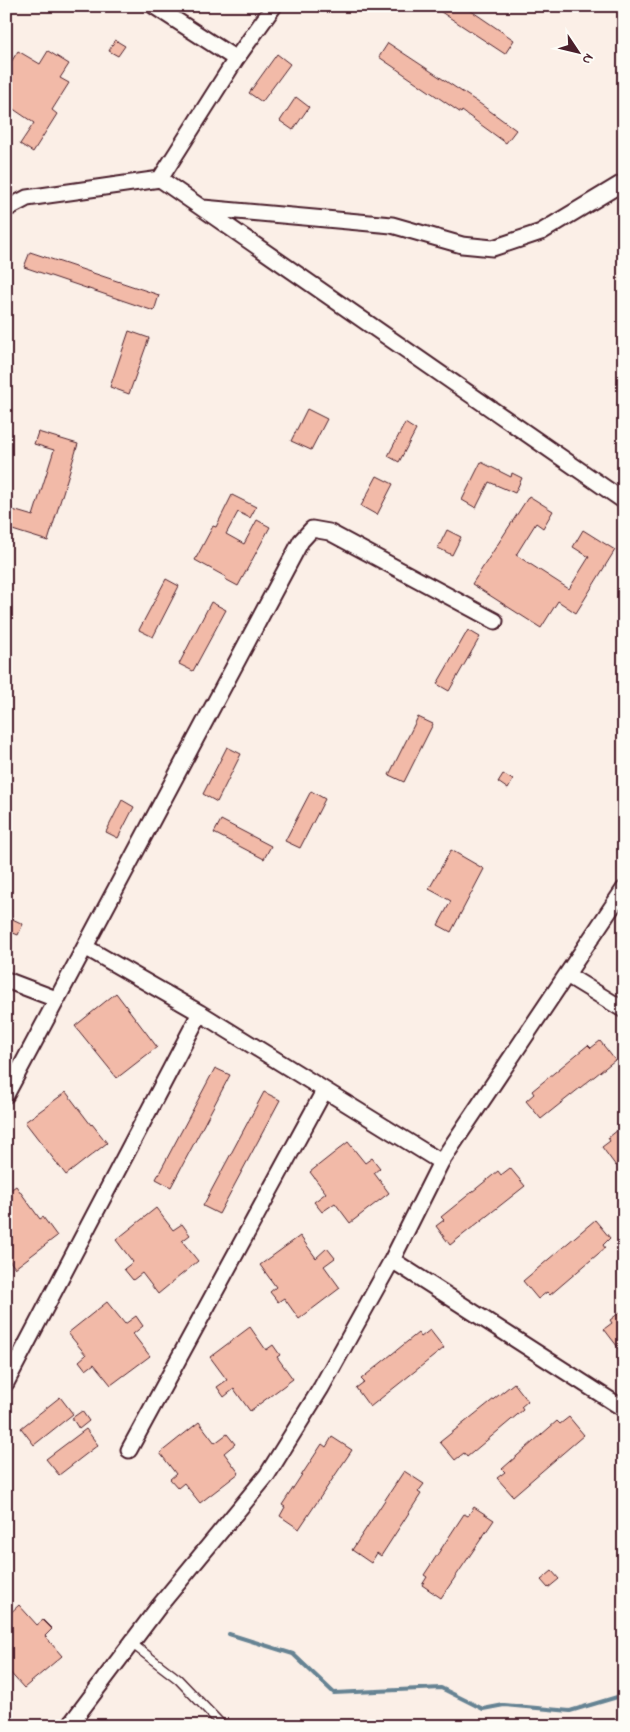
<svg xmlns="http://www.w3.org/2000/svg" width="630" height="1732" viewBox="0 0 630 1732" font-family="'Indie Flower',sans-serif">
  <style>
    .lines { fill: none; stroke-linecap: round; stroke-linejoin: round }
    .stream { stroke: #668393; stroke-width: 4 }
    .building { fill: #f2baa8; stroke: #4a1f2b }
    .lane-casing { stroke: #4a1f2b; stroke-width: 11 }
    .street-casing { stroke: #4a1f2b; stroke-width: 19 }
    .lane { stroke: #fdfcf7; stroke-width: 8 }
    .street { stroke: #fdfcf7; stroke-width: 15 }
  </style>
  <rect width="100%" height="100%" fill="#fbefe7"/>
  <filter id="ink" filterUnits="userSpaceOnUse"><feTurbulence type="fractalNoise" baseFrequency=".02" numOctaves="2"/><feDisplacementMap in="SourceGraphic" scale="10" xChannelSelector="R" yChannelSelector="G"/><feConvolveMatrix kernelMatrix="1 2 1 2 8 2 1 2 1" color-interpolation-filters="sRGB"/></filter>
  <g filter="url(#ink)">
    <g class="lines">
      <path class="stream" d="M229 1634 293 1654 334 1693 441 1688 483 1709 504 1705 570 1711 624 1695"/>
    </g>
    <path class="building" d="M432 6H464L514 40 505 54Z
      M115 40 125 46 118 56 109 51Z
      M388 43 479 103 516 130 506 143 462 111 461 113 379 57Z
      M18 51 40 64 48 51 69 64 60 78 69 83 52 110 57 114 33 152 20 144 34 123 6 104V70Z
      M277 54 290 64 262 102 249 93Z
      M296 97 309 107 293 130 280 121Z
      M30 252 159 295 154 311 24 267Z
      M129 331 149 338 129 394 110 387Z
      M307 409 327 419 311 450 291 441Z
      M405 423 416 430 399 462 388 456Z
      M38 432 78 444 48 541 6 528V508L33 516 54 450 34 444Z
      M481 462 511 477 512 473 522 478 515 493 489 482 476 508 462 500Z
      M377 476 393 484 377 515 361 506Z
      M232 495 256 507 250 518 238 512 226 534 244 544 257 520 270 527 238 586 225 579 226 577 195 560 213 526 216 527Z
      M529 496 553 511 543 528 536 523 516 555 569 589 589 557 573 547 583 530 615 550 576 613 558 601 541 628 472 584Z
      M447 530 461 537 452 555 438 548Z
      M166 579 179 586 153 637 139 630Z
      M211 602 226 610 193 671 179 664Z
      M468 630 480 637 449 691 437 684Z
      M418 717 433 724 404 782 389 775Z
      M227 747 241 754 217 802 203 794Z
      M503 774 513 780 508 789 498 782Z
      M311 791 325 799 300 848 285 841Z
      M122 800 134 807 118 838 106 832Z
      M221 820 271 846 264 859 214 833Z
      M451 850 484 869 451 932 438 925 451 901 429 889Z
      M6 916 23 924 18 935 6 930Z
      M116 993 157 1047 117 1078 75 1026Z
      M600 1041 615 1060 541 1119 526 1101 534 1094 532 1091 588 1045 591 1048Z
      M215 1068 230 1075 171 1187 156 1179Z
      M66 1092 91 1125 92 1124 107 1143 66 1175 25 1122Z
      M264 1092 280 1100 219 1214 203 1206Z
      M624 1125V1160L616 1166 602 1147 610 1141 608 1138Z
      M348 1142 365 1163 372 1158 380 1168 374 1173 389 1193 350 1223 335 1203 322 1212 314 1202 326 1193 310 1172Z
      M510 1168 525 1186 450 1245 436 1226 444 1220 441 1217 498 1171 501 1175Z
      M16 1186 40 1219 43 1217 57 1236 15 1268 6 1256V1193Z
      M156 1208 173 1230 182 1224 190 1235 182 1241 198 1261 158 1294 142 1273 133 1280 124 1269 133 1262 116 1240Z
      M595 1220 610 1238 603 1245 605 1248 550 1295 547 1292 538 1299 523 1281Z
      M300 1236 316 1258 327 1248 335 1258 324 1266 340 1288 299 1319 284 1298 278 1302 270 1292 276 1287 260 1265Z
      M107 1302 125 1324 136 1316 143 1326 133 1334 150 1356 111 1385 94 1364 86 1370 79 1361 86 1355 68 1333Z
      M624 1309V1355L604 1329 612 1323 610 1320Z
      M250 1327 266 1350 273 1345 280 1355 277 1357 293 1379 250 1411 234 1389 224 1397 217 1387 227 1380 210 1357Z
      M430 1330 444 1348 370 1407 356 1388 364 1382 361 1379 418 1333 421 1337Z
      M514 1383 528 1401 521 1407 523 1410 467 1457 464 1453 455 1460 440 1442Z
      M60 1397 73 1414 34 1445 21 1428Z
      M82 1411 89 1421 79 1429 72 1418Z
      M569 1417 584 1435 513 1496 497 1478 505 1472 502 1469 557 1421 560 1424Z
      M199 1422 215 1443 227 1434 235 1444 224 1453 239 1473 200 1503 184 1483 178 1488 170 1479 176 1474 160 1453Z
      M86 1429 98 1445 59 1475 46 1459Z
      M332 1437 352 1450 299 1529 280 1516 285 1507 282 1505 322 1444 326 1447Z
      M404 1471 424 1484 418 1492 421 1494 381 1556 377 1553 371 1563 352 1550Z
      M474 1507 494 1520 441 1598 422 1585 427 1577 424 1575 464 1514 468 1516Z
      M552 1571 559 1579 548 1588 541 1580Z
      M19 1605 37 1625 43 1620 52 1629 45 1636 62 1656 24 1688 6 1668V1617Z"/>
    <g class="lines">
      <g class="lane-casing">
        <path id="lane" d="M131 1643 178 1679 223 1726"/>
      </g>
      <g class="street-casing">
        <path id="street" d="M154 6 236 59
          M160 179 624 501
          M203 208 392 225 462 245 493 248 541 232 624 182
          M6 209 27 198 160 179 236 59 274 6
          M85 947 200 1013 441 1162
          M567 975 624 1010
          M6 980 56 999
          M6 1095 301 541 312 529 329 532 495 621
          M392 1260 624 1409
          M6 1383 200 1013
          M129 1450 324 1091
          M69 1726 160 1605 267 1475 321 1388 392 1260 441 1162 624 889"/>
      </g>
      <use href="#lane" class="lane"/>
      <use href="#street" class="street"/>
    </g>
  </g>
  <rect width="630" height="1732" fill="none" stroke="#fdfcf7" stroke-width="25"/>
  <rect x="12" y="12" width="605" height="1707" fill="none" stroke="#4a1f2b" stroke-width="2" filter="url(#ink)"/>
  <g transform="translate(578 52) rotate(125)" stroke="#fdfcf7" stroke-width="4" paint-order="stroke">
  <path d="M0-4L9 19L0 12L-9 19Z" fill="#4a1f2b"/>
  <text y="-8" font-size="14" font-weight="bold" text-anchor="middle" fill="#4a1f2b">N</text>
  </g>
</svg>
